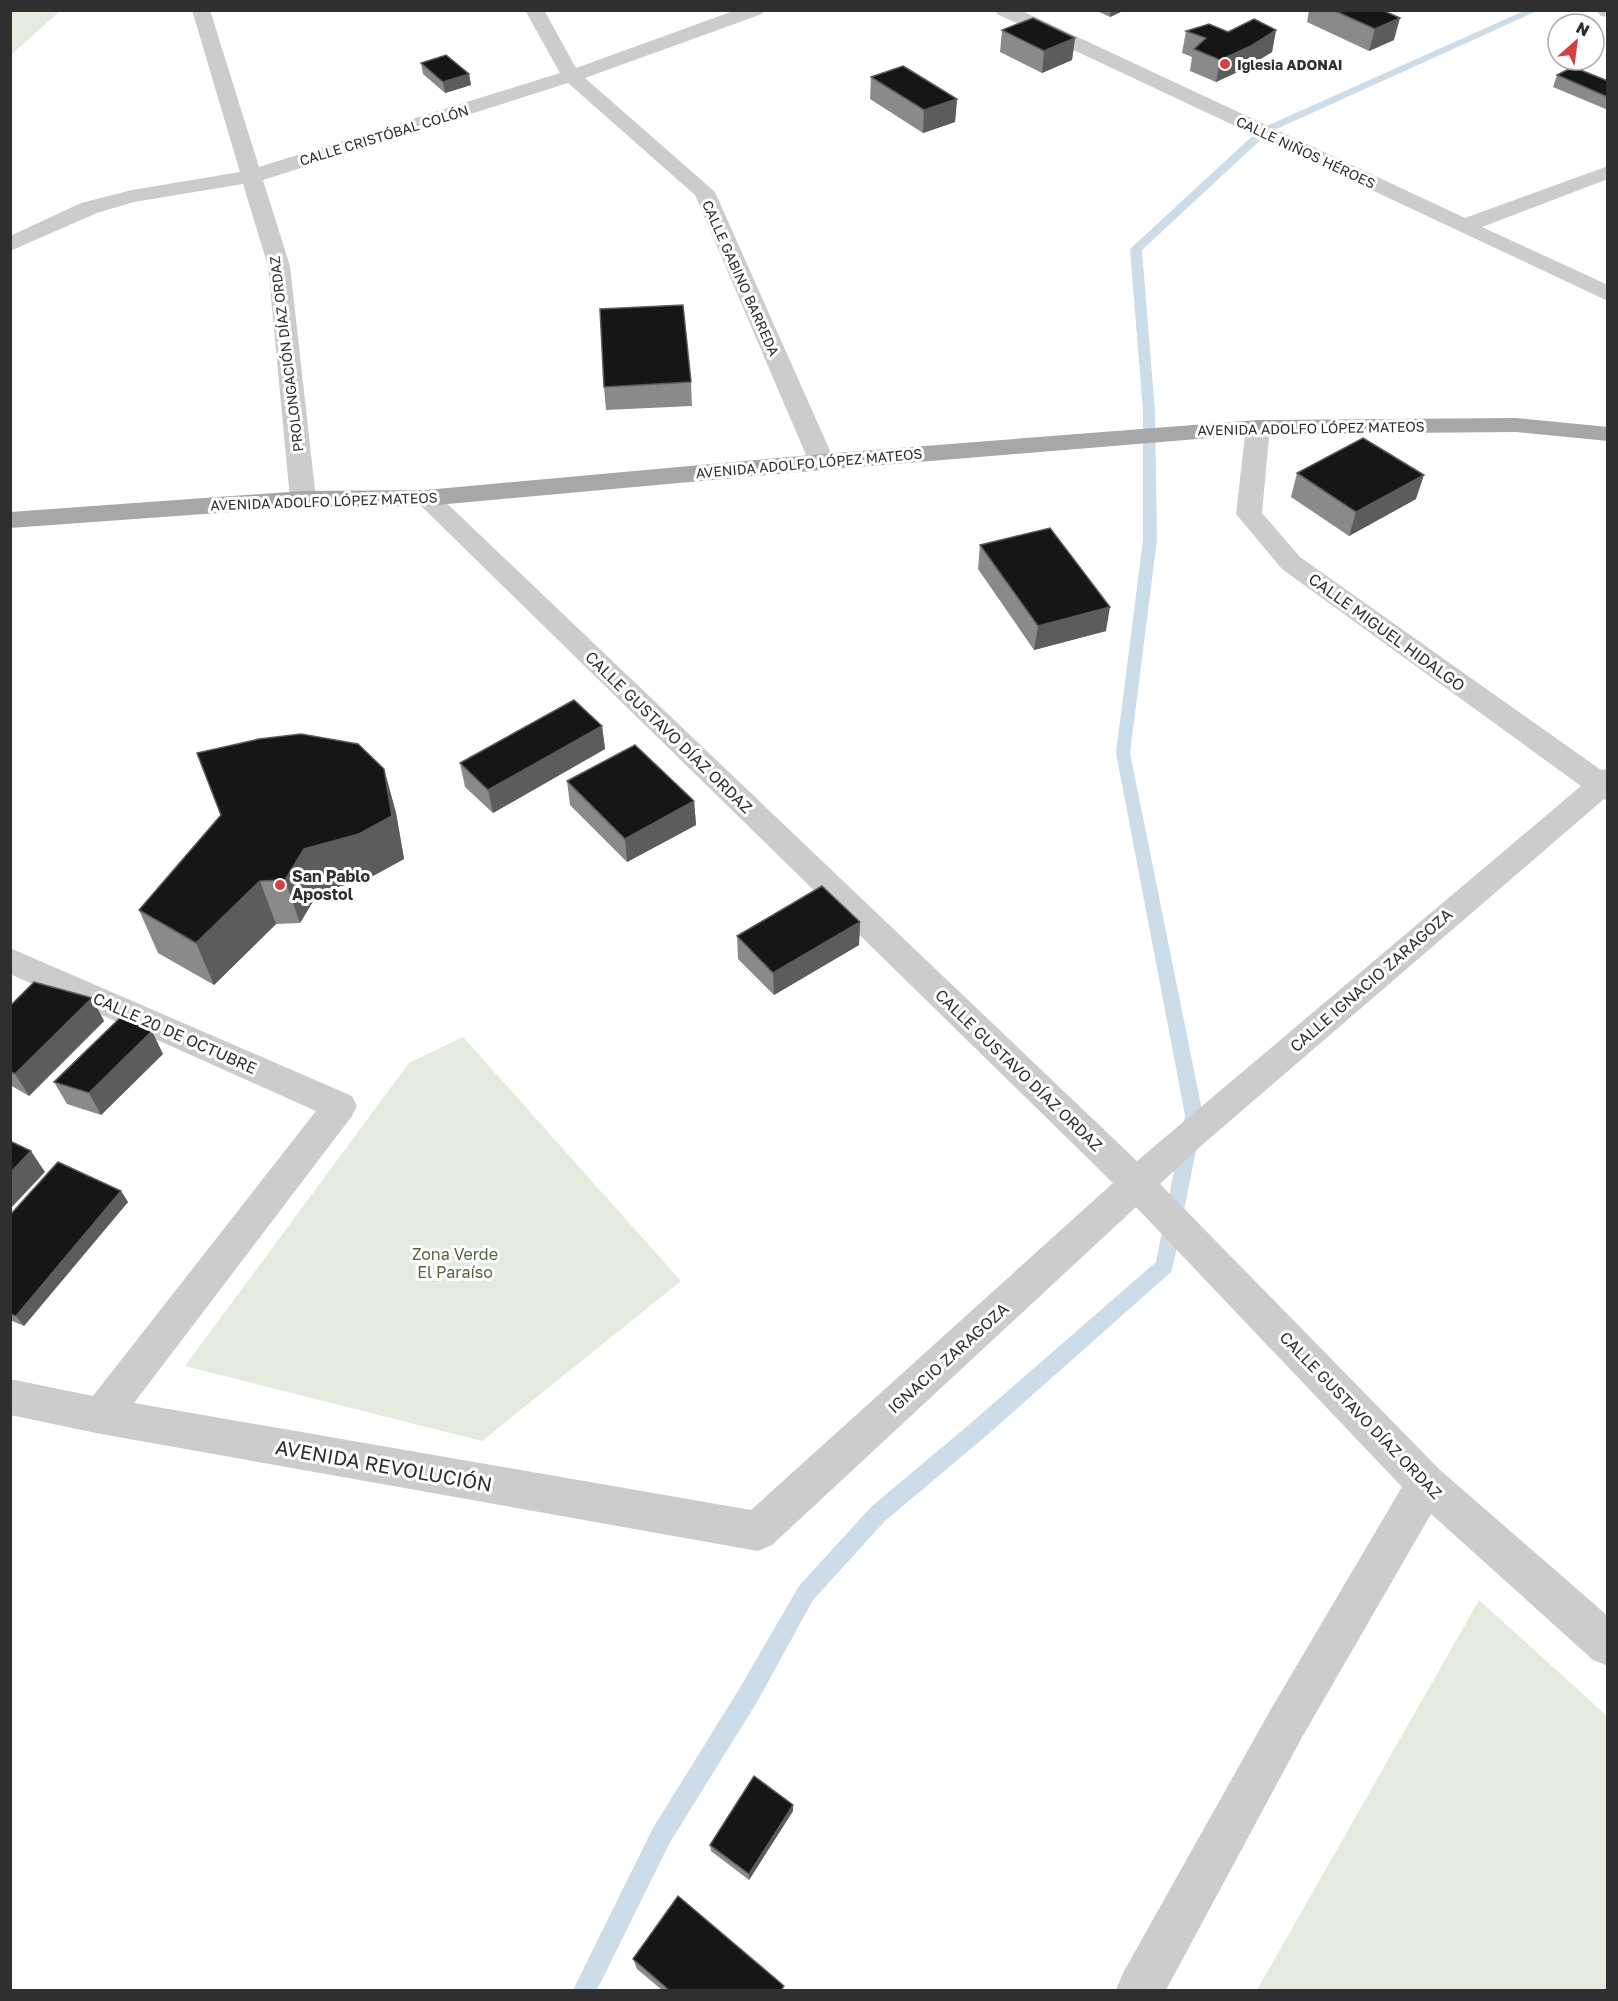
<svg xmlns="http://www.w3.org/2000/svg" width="1618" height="2001" viewBox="0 0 1618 2001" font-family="'Golos Text',sans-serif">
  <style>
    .green { fill: #e4ebde }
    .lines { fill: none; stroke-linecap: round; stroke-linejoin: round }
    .stream { fill: #ccdce9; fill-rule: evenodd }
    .minor { fill: #ccc; fill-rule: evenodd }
    .major { fill: #a7a7a7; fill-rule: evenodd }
    .wall { fill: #8a8a8a }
    .shaded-wall { fill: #5c5c5c }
    .building { fill: #161616; stroke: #5c5c5c; stroke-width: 1.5 }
    .poi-dot { fill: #d74041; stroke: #fff; stroke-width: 2 }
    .labels { text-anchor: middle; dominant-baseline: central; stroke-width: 6; stroke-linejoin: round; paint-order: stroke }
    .far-poi-label { font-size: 14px; font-weight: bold; fill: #2f2f2f; stroke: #fff; text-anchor: start }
    .far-street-label { font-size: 14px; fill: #2f2f2f; stroke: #fff }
    .street-label { font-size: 16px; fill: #2f2f2f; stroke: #fff }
    .poi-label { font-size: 16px; font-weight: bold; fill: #2f2f2f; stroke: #fff; text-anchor: start }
    .park-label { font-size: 16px; fill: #506740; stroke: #fff }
    .near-street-label { font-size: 20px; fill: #2f2f2f; stroke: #fff }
  </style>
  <rect width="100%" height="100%" fill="#fff"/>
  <path class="green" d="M11 10H60V11L11 55Z
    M463 1037 681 1281 482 1441 185 1366 409 1063Z
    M1479 1600 1607 1716V1990H1257Z"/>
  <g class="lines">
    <path class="stream" d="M1526 10H1539L1268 133 1142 250 1155 412 1157 540 1130 753 1203 1115 1173 1266 1171 1272 986 1436 885 1521 813 1600 757 1702 669 1844 597 1990H573L653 1828 741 1686 799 1586 871 1507 972 1422 1156 1262 1185 1115 1116 753 1143 540V412L1130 249 1260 129Z"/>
    <path class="minor" d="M192 10H210L259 167 560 73 525 10H544L576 68 736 10H764L762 14 585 78 715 192 835 462 831 467 822 470 813 467 809 462 695 195 568 83 263 180 290 266 316 499 312 505 303 507 294 505 290 499 268 266 243 184 134 202 97 213 10 251V236L81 203 132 190 240 172Z
      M995 10H1020L1465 218 1608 166V179L1482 227 1608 285V301L997 14Z
      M1596 10H1608V17L1601 16Z
      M1258 420 1267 422 1270 427 1262 513 1300 557 1601 770 1608 769V801L1604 799 1201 1146 1160 1184 1440 1470 1608 1616V1666L1593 1660 1431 1514 1301 1739 1166 1990H1116L1123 1973 1271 1709 1402 1487 1136 1207 772 1545 758 1551 101 1434 10 1415V1379L93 1396 316 1111 10 974V948L352 1096 357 1106 352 1116 134 1403 751 1510 1113 1183 413 498 417 492 426 490 435 492 1137 1161 1581 786 1282 569 1236 514 1246 427 1249 422Z"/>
    <path class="major" d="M1516 418 1608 427V441L1516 432 1258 434 822 470 426 506 303 507 10 528V512L303 491 426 490 822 454 1258 420Z"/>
  </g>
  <path class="wall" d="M1095 10H1125L1110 17Z
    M1309 10H1382L1394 40 1369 51 1307 22Z
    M1002 30 1075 38 1072 60 1042 73 1000 52Z
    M1276 30 1272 52 1246 68 1216 82 1190 71 1192 57 1182 53 1186 31 1228 32Z
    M421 63 469 74 471 85 445 93 423 74Z
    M1557 75 1608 81V110L1553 87Z
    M871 77 957 99 955 122 923 133 870 99Z
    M691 382 692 406 606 410 604 387Z
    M1297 473 1416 499 1349 536 1291 497Z
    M980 545 1106 631 1034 650 978 569Z
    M602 726 605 749 493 813 465 787 460 763Z
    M384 769 396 813 404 859 371 877 318 893 300 923 276 924 214 985 158 953 139 910Z
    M567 781 694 801 696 825 627 862 570 805Z
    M860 922 859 945 774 995 738 959 737 936Z
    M92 998 104 1021 29 1096 10 1085V1006Z
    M163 1054 101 1115 67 1104 54 1082Z
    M121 1191 128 1202 24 1326 10 1320V1215Z
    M793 1805V1811L749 1880 711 1851 710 1845Z
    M633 1959 784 1990H662L637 1969Z"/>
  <path class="shaded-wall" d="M1111 10H1125L1110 17Z
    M1400 18 1394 40 1369 51 1375 29Z
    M1276 30 1272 52 1246 68 1216 82 1220 60Z
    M1075 38 1072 60 1042 73 1044 51Z
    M469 74 471 85 445 93 443 82Z
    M957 99 955 122 923 133 924 110Z
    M1424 475 1416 499 1349 536 1356 512Z
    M1110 607 1106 631 1034 650 1038 626Z
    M602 726 605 749 493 813 488 790Z
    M384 769 396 813 404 859 371 877 318 893 300 923 285 880 304 849Z
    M694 801 696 825 627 862 625 839Z
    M260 881 276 924 214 985 196 943Z
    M860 922 859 945 774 995 773 973Z
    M92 998 104 1021 29 1096 15 1074Z
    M152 1031 163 1054 101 1115 89 1093Z
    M31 1151 45 1172 10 1209V1173Z
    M121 1191 128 1202 24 1326 16 1316Z
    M793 1805V1811L749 1880V1874Z"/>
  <path class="building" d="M1333 10H1382L1400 18 1375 29Z
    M1033 18 1075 38 1044 51 1002 30Z
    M1254 19 1276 30 1251 46 1220 60 1194 49 1206 38 1186 31 1209 24 1228 32Z
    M446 55 469 74 443 82 421 63Z
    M903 66 957 99 924 110 871 77Z
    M1573 67 1608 81V97L1557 75Z
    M683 305 691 382 604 387 600 309Z
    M1363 438 1424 475 1356 512 1297 473Z
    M1050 528 1110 607 1038 626 980 545Z
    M574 700 602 726 488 790 460 763Z
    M301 734 358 744 384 769 392 816 359 834 304 849 285 880 260 881 196 943 139 910 221 815 197 753 259 739Z
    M635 745 694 801 625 839 567 781Z
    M822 886 860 922 773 973 737 936Z
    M34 982 92 998 15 1074 10 1071V1006Z
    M123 1015 152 1031 89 1093 54 1082Z
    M10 1141 31 1151 10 1173Z
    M58 1162 121 1191 16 1316 10 1314V1215Z
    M754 1776 793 1805 749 1874 710 1845Z
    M678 1896 784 1986 781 1990H669L633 1959Z"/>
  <g class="poi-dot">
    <circle cx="1225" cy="64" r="6"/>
    <circle cx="280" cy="885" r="6"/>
  </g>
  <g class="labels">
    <g class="far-poi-label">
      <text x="1237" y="64">Iglesia ADONAI</text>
    </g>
    <g class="far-street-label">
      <text transform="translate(384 135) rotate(-17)">CALLE CRISTÓBAL COLÓN</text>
      <text transform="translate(1306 152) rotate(25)">CALLE NIÑOS HÉROES</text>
      <text transform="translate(741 278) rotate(66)">CALLE GABINO BARREDA</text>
      <text transform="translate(286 354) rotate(-97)">PROLONGACIÓN DÍAZ ORDAZ</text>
      <text transform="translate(1311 428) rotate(-1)">AVENIDA ADOLFO LÓPEZ MATEOS</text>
      <text transform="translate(809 463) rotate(-5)">AVENIDA ADOLFO LÓPEZ MATEOS</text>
      <text transform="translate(324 501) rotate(-2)">AVENIDA ADOLFO LÓPEZ MATEOS</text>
    </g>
    <g class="street-label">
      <text transform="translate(1387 632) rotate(36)">CALLE MIGUEL HIDALGO</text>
      <text transform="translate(669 732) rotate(44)">CALLE GUSTAVO DÍAZ ORDAZ</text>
      <text transform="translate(1371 980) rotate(-41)">CALLE IGNACIO ZARAGOZA</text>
      <text transform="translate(175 1033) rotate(24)">CALLE 20 DE OCTUBRE</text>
      <text transform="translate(1019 1070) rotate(44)">CALLE GUSTAVO DÍAZ ORDAZ</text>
      <text transform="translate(948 1358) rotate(-42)">IGNACIO ZARAGOZA</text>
      <text transform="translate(1361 1415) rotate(46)">CALLE GUSTAVO DÍAZ ORDAZ</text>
    </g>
    <g class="poi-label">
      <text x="292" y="876">San Pablo<tspan x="292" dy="18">Apostol</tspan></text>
    </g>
    <g class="park-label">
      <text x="455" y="1254">Zona Verde<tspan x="455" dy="18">El Paraíso</tspan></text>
    </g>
    <g class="near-street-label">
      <text transform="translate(384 1465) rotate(10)">AVENIDA REVOLUCIÓN</text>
    </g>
  </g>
  <rect width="1618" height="2001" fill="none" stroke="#2f2f2f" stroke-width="24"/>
  <g transform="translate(1576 42) rotate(28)"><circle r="28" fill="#ffffff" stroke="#acacac" stroke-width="1.5"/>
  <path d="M0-4.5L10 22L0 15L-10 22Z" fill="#d74041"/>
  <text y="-9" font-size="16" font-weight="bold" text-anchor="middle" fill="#2f2f2f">N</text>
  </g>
</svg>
